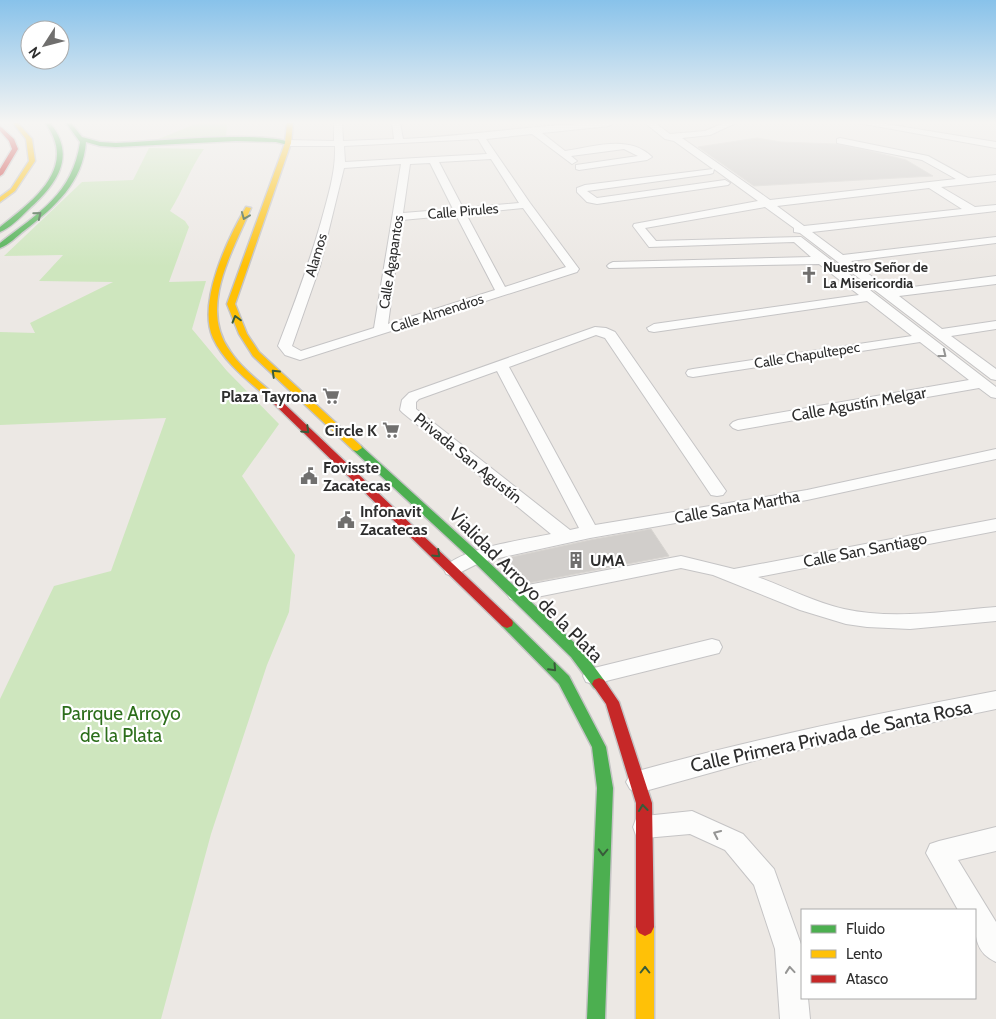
<svg xmlns="http://www.w3.org/2000/svg" width="996" height="1019" viewBox="0 0 996 1019" font-family="Cabin,sans-serif">
  <style>
    .green { fill: #cee6be }
    .building { fill: #d1cecb; stroke: #d7d4d0 }
    .lines { fill: none; stroke-linecap: round; stroke-linejoin: round }
    .street-casing { stroke: #c5c4c5; stroke-width: 2 }
    .fast-casing { stroke: #c5c4c5; stroke-width: 3 }
    .slow-casing { stroke: #c5c4c5; stroke-width: 3 }
    .jam-casing { stroke: #c5c4c5; stroke-width: 3 }
    .street { fill: #fcfcfb; fill-rule: evenodd }
    .fast { fill: #4caf50; fill-rule: evenodd }
    .slow { fill: #ffc107; fill-rule: evenodd }
    .jam { fill: #c62828; fill-rule: evenodd }
    .oneway { stroke: #385b3a }
    .oneway2 { stroke: #959594 }
    .labels { text-anchor: middle; dominant-baseline: central; stroke-width: 4.5; stroke-linejoin: round; paint-order: stroke }
    .far-street-label { font-size: 14px; fill: #2e2e2e; stroke: #fff }
    .far-poi-label { font-size: 14px; font-weight: bold; fill: #2e2e2e; stroke: #fff; text-anchor: start }
    .poi-label { font-size: 16px; font-weight: bold; fill: #2e2e2e; stroke: #fff; text-anchor: start }
    .street-label { font-size: 16px; fill: #2e2e2e; stroke: #fff }
    .near-street-label { font-size: 19px; fill: #2e2e2e; stroke: #fff }
    .near-park-label { font-size: 19px; fill: #2c6e1b; stroke: #fff }
  </style>
  <rect width="100%" height="100%" fill="#ece8e4"/>
  <path class="green" d="M198 123H227L226 138 156 140Z
    M149 148 204 149C190 168 183 191 170 211L185 221 189 227 169 282 206 281 192 329 227 371 279 424 242 476 295 555 289 612 267 665 211 834 161 1019H0V699L54 586 111 571 166 418 0 425V332L35 333 30 323 113 282 39 281 63 255 4 256 82 182 133 180Z"/>
  <path class="building" d="M757 138 781 142 836 144 870 151 906 160 933 176 754 186 698 147Z
    M651 529 669 556 523 584 498 560 590 540Z"/>
  <g class="lines">
    <g class="street-casing">
      <path id="street" d="M334 123H342L343 141 394 139 392 123H400L403 139C473 136 543 123 613 123L609 126 542 133 565 151C593 147 629 134 652 157L647 160 579 170 576 169V165L638 156 624 149 571 156 577 161 572 164 532 134 486 139 530 203 579 269 577 272 300 360 285 355 278 346C294 305 309 264 321 222 328 196 336 172 335 146H288L284 143 288 140 334 141ZM478 139 487 154 345 162 344 146ZM491 159 519 203 463 208 439 162ZM430 163 453 209 403 213 410 164ZM401 164 374 328 301 351 292 346 320 266 344 168ZM523 208 566 267 505 287 466 214ZM456 215 495 290 388 324 402 220Z
        M645 123H655L670 134 705 131 724 123H736L710 135 682 138 770 200 956 179 922 160 837 143V139L840 138 928 156 968 178 996 175V181L941 187 975 207 996 205V211L812 232 843 255 996 237V243L851 261 890 290 996 276V284L899 296 942 329 996 321V329L951 336 996 369V380L991 379 800 233 794 232V228L765 207 645 228 656 241 801 237 996 387V398L991 397 979 388 738 430 733 428 730 425 733 422 738 420 969 380 920 342 693 377 688 376 686 373 688 370 693 369 912 336 867 301 654 332 649 331 647 328 654 324 859 295 819 264 609 268 607 266 609 264 613 262 811 257 794 242 649 247 633 226 634 224 758 201 714 169 713 173 710 174 587 191 597 198 725 180 730 183 728 185 597 204 587 202 577 192V188L585 185 713 169 674 141 665 139ZM929 188 962 209 804 226 777 206Z
        M859 123H880L996 142V148Z
        M595 327 606 328 615 332 726 491 723 495 717 496 711 495 605 338 596 335 509 367 595 525 807 490 996 449V459L807 500 590 538 481 562 453 576 446 574 444 569C455 549 528 539 551 534L403 413 400 410 402 400 409 393ZM497 371 579 528 570 530 416 409V402L419 399Z
        M996 519V531L758 577C787 588 814 602 844 609 893 620 946 611 996 607V621L910 629 867 627 846 624 800 610 713 575 681 568 517 601 510 599 507 594 510 589 517 587 681 556 734 569Z
        M712 639 719 641 722 647 719 653 594 684 586 682 583 676 586 670 594 668Z
        M996 691V709L771 756 638 793 630 789 626 782 630 775 638 771C756 738 876 714 996 691Z
        M692 811 743 834 774 869 802 947V998H808L810 1019H780L775 949 754 885 725 850 690 834 645 838 636 835 633 827 636 819 645 816Z
        M996 827V851L958 860 996 922V962C973 952 975 932 975 910H958L926 853 930 844 939 841Z"/>
    </g>
    <g class="fast-casing">
      <path id="fast" d="M45 123H50C78 157 55 186 28 210 20 218 10 228 0 232V227C33 201 79 167 45 123Z
        M66 123H71L82 137 100 142 116 143C149 142 267 130 291 143L288 145 276 142 236 141 116 147 100 146 86 142C83 182 55 207 25 230 17 236 9 245 0 248V243C38 213 73 194 80 142Z
        M357 445 361 446 480 554 581 649 604 680 606 684 604 688 599 690 594 688 571 657 472 560 353 450 352 448Z
        M507 618 512 620 569 676 606 747 613 788 605 1019H587L597 788 592 747 559 684 502 626 501 623 502 620Z"/>
    </g>
    <g class="slow-casing">
      <path id="slow" d="M13 123H18L32 139 35 161 15 191 0 202V197L11 189 29 161 26 139Z
        M287 123H293L291 143 235 304 247 334 259 352 361 446 362 448 357 451 353 450 253 356 239 334 227 304 285 143Z
        M246 207 251 208C233 251 198 307 230 351 242 369 260 382 276 396L278 398 273 401 270 400C249 381 225 364 213 338 197 303 228 238 246 207Z
        M645 918 651 921 654 927V1019H636V927L639 921Z"/>
    </g>
    <g class="jam-casing">
      <path id="jam" d="M0 126 14 139 18 149 3 174 0 176V169L12 149 9 141 0 131Z
        M273 395 276 396 512 620 513 623 512 626 507 628 502 626 270 400 268 398Z
        M599 678 604 680 619 702 652 803 654 927 651 933 645 936 639 933 636 927V803L606 704 592 684 594 680Z"/>
    </g>
    <use href="#street" class="street"/>
    <use href="#fast" class="fast"/>
    <use href="#slow" class="slow"/>
    <use href="#jam" class="jam"/>
  </g>
  <defs><path id="oneway-chevron" d="M-2-3.5L2.5 0L-2 3.5" fill="none" stroke-width="1.6" stroke-linecap="round" stroke-linejoin="round" transform="scale(1.25)"/></defs>
  <g class="oneway">
    <use href="#oneway-chevron" transform="translate(38 215) rotate(-39)"/>
    <use href="#oneway-chevron" transform="translate(245 216) rotate(112)"/>
    <use href="#oneway-chevron" transform="translate(236 319) rotate(-106)"/>
    <use href="#oneway-chevron" transform="translate(275 373) rotate(-136)"/>
    <use href="#oneway-chevron" transform="translate(306 430) rotate(44)"/>
    <use href="#oneway-chevron" transform="translate(437 554) rotate(43)"/>
    <use href="#oneway-chevron" transform="translate(553 668) rotate(47)"/>
    <use href="#oneway-chevron" transform="translate(643 808) rotate(-96)"/>
    <use href="#oneway-chevron" transform="translate(603 852) rotate(92)"/>
    <use href="#oneway-chevron" transform="translate(645 970) rotate(-90)"/>
  </g>
  <g class="oneway2">
    <use href="#oneway-chevron" transform="translate(943 354) rotate(38)"/>
    <use href="#oneway-chevron" transform="translate(717 834) rotate(-155)"/>
    <use href="#oneway-chevron" transform="translate(790 970) rotate(-95)"/>
  </g>
  <linearGradient id="sky" x2="0" y2="1"><stop stop-color="#88c2ea"/><stop offset="0.46" stop-color="#f6f5f3"/><stop offset="1" stop-color="#f6f5f3" stop-opacity="0"/></linearGradient>
  <rect width="996" height="266" fill="url(#sky)"/>
  <defs>
    <g id="church-bare" transform="scale(1.35)"><path d="M-1.2-6h2.4v3.5h3.3v2.4h-3.3V6h-2.4V-.1h-3.3v-2.4h3.3Z" fill="#706f6e" stroke="#fff" stroke-width="2.5" paint-order="stroke"/></g>
    <g id="supermarket-bare" transform="scale(1.35)"><path d="M-6-5.5h2.5l.6 2H6L4.5 2H-2.5L-4.4-4H-6ZM-1.5 3.2a1.3 1.3 0 1 0 .1 0ZM3 3.2a1.3 1.3 0 1 0 .1 0Z" fill="#706f6e" stroke="#fff" stroke-width="2.5" paint-order="stroke"/></g>
    <g id="civic-bare" transform="scale(1.35)"><path d="M-.6-6.5H3V-4.5H.6V-3L4-1V1h2V6H-6V1h2V-1L-.6-3ZM-1.2 2.5V6h2.4V2.5Z" fill="#706f6e" stroke="#fff" stroke-width="2.5" paint-order="stroke"/></g>
    <g id="building-bare" transform="scale(1.35)"><path d="M-4-6H4V6H1V3H-1V6H-4ZM-2.5-4.3h1.7v1.8h-1.7ZM.8-4.3h1.7v1.8H.8ZM-2.5-1h1.7V.8h-1.7ZM.8-1h1.7V.8H.8Z" fill="#706f6e" stroke="#fff" stroke-width="2.5" paint-order="stroke"/></g>
  </defs>
  <g fill-rule="evenodd">
    <use href="#church-bare" x="809" y="275"/>
    <use href="#supermarket-bare" x="331" y="396"/>
    <use href="#supermarket-bare" x="391" y="430"/>
    <use href="#civic-bare" x="309" y="476"/>
    <use href="#civic-bare" x="346" y="520"/>
    <use href="#building-bare" x="576" y="560"/>
  </g>
  <g class="labels">
    <g class="far-street-label">
      <text transform="translate(463 211) rotate(-5)">Calle Pirules</text>
      <text transform="translate(316 255) rotate(-73)">Alamos</text>
      <text transform="translate(391 262) rotate(-81)">Calle Agapantos</text>
      <text transform="translate(437 313) rotate(-18)">Calle Almendros</text>
      <text transform="translate(807 355) rotate(-9)">Calle Chapultepec</text>
    </g>
    <g class="far-poi-label">
      <text x="823" y="267">Nuestro Señor de<tspan x="823" dy="16">La Misericordia</tspan></text>
    </g>
    <g class="poi-label">
      <text x="317" y="396" text-anchor="end">Plaza Tayrona</text>
      <text x="377" y="430" text-anchor="end">Circle K</text>
      <text x="323" y="467">Fovisste<tspan x="323" dy="18">Zacatecas</tspan></text>
      <text x="360" y="511">Infonavit<tspan x="360" dy="18">Zacatecas</tspan></text>
      <text x="590" y="560">UMA</text>
    </g>
    <g class="street-label">
      <text transform="translate(859 404) rotate(-10)">Calle Agustín Melgar</text>
      <text transform="translate(468 458) rotate(39)">Privada San Agustín</text>
      <text transform="translate(737 507) rotate(-10)">Calle Santa Martha</text>
      <text transform="translate(865 550) rotate(-11)">Calle San Santiago</text>
    </g>
    <g class="near-street-label">
      <text transform="translate(526 585) rotate(45)">Vialidad Arroyo de la Plata</text>
      <text transform="translate(831 736) rotate(-12)">Calle Primera Privada de Santa Rosa</text>
    </g>
    <g class="near-park-label">
      <text x="121" y="713">Parrque Arroyo<tspan x="121" dy="22">de la Plata</tspan></text>
    </g>
  </g>
  <rect x="801" y="909" width="175" height="90" fill="#ffffff" stroke="#ababab"/>
  <rect x="811" y="925" width="25" height="8" fill="#4caf50" stroke="#ababab"/>
  <text x="846" y="934" font-size="15" fill="#2e2e2e">Fluido</text>
  <rect x="811" y="950" width="25" height="8" fill="#ffc107" stroke="#ababab"/>
  <text x="846" y="959" font-size="15" fill="#2e2e2e">Lento</text>
  <rect x="811" y="975" width="25" height="8" fill="#c62828" stroke="#ababab"/>
  <text x="846" y="984" font-size="15" fill="#2e2e2e">Atasco</text>
  <g transform="translate(45 45) rotate(234)"><circle r="24" fill="#ffffff" stroke="#ababab"/>
  <path d="M0-4L9 19L0 12L-9 19Z" fill="#706f6e"/>
  <text y="-8" font-size="14" font-weight="bold" text-anchor="middle" fill="#2e2e2e">N</text>
  </g>
</svg>
